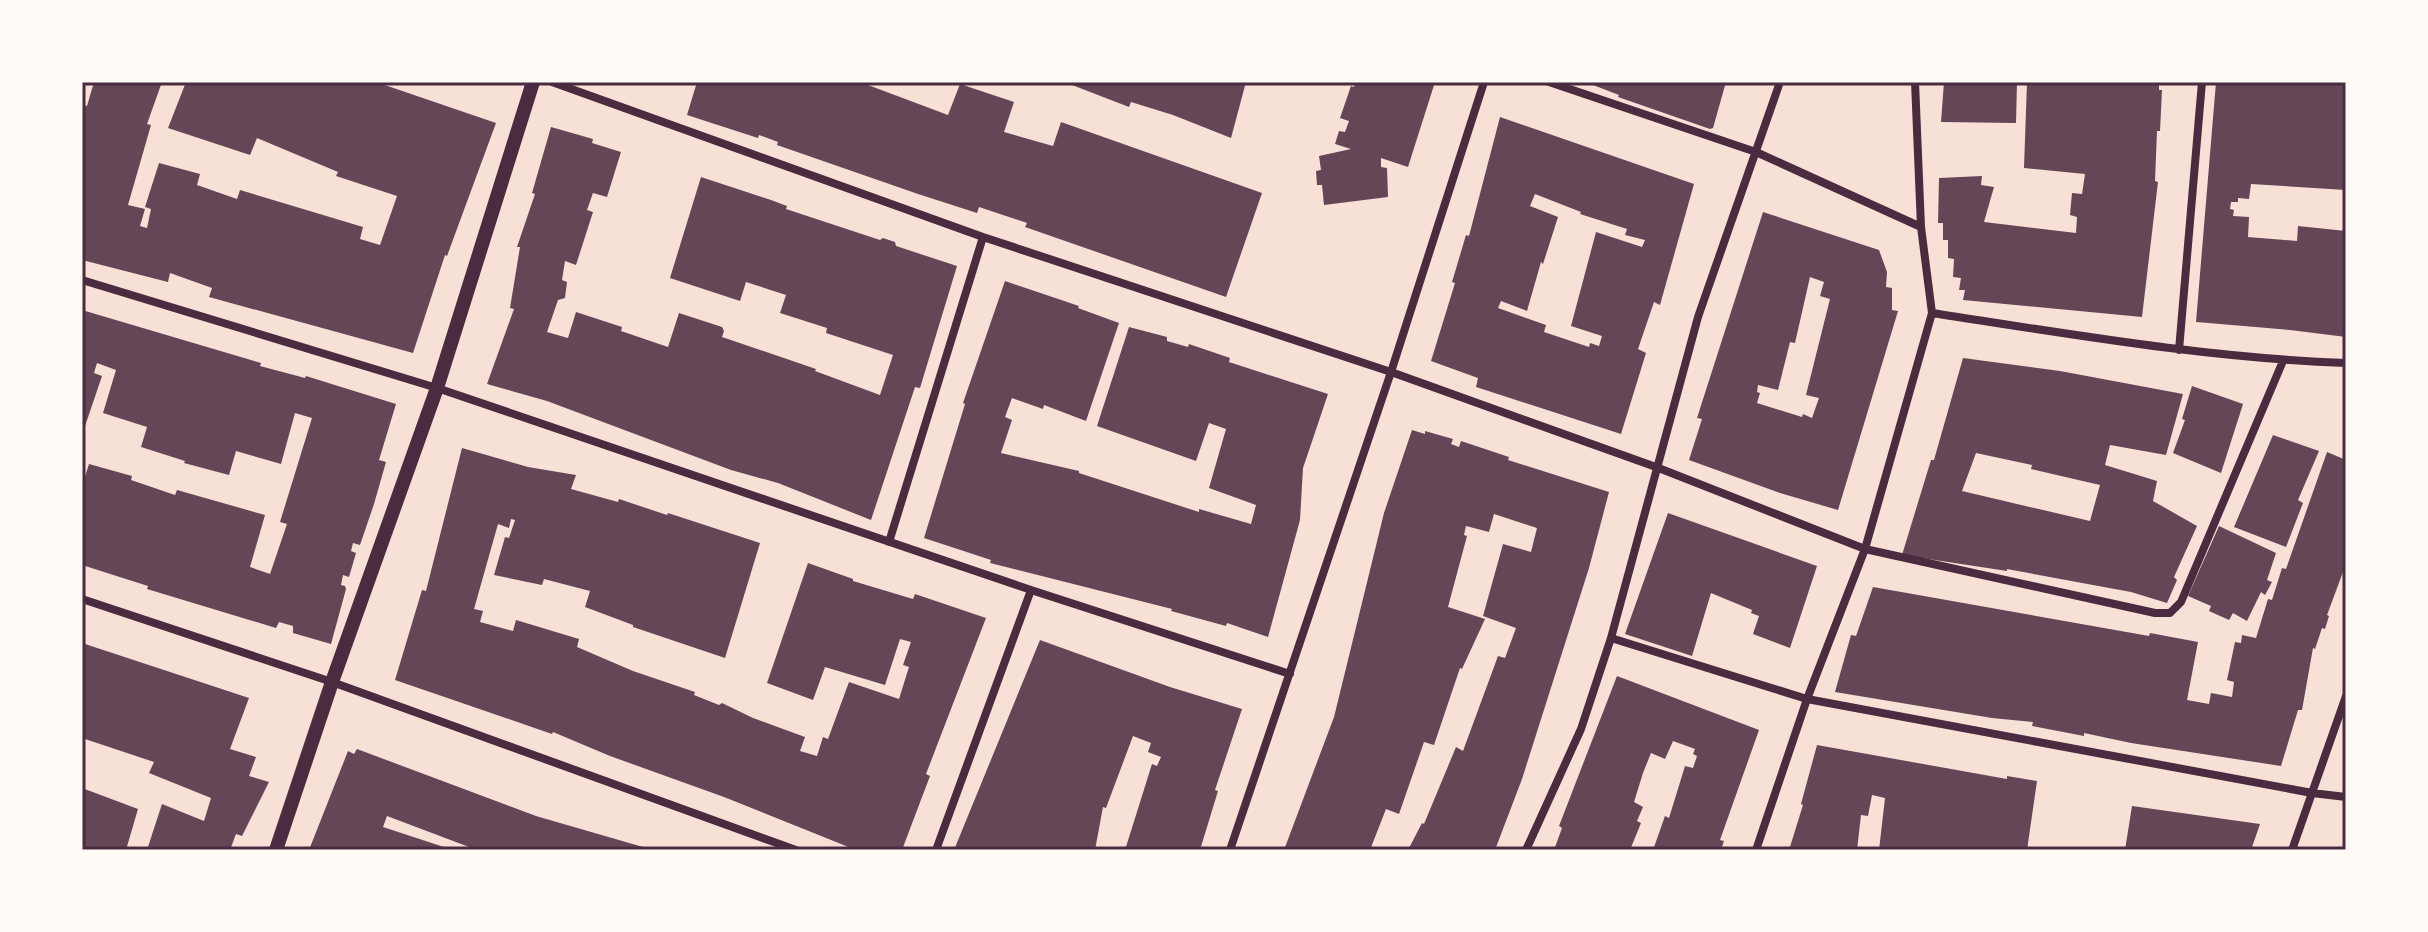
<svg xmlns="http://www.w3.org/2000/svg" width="2428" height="932" viewBox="0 0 2428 932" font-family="Raleway,sans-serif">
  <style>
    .building { fill: #644757; fill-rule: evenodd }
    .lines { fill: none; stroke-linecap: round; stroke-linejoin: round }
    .minor { stroke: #4a2c40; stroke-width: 8 }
    .tertiary { stroke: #4a2c40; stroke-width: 14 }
    .neatline { fill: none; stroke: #4a2c40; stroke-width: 3 }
  </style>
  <rect width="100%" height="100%" fill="#f7e1d7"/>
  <path class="building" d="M94 82H162L147 124 151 125 128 205 145 209 140 226 147 228 151 209 145 207 159 163 200 174 197 185 237 199 240 190 363 227 360 239 380 245 397 196 336 176 338 172 257 138 250 155 168 128 186 82H376L496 123 447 256 445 255 413 353 209 297 212 288 170 273 168 282 82 260V112L84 105 87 106Z
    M697 82H860L948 115 960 84 1014 102 1004 132 1053 146 1061 122 1262 193 1226 297 1025 227 1027 223 979 207 977 213 918 194 777 145 778 142 759 135 758 138 687 115Z
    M1073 82H1246L1231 138 1173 115 1131 102 1129 107 1072 85Z
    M1355 82H1435L1408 167 1381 158V167L1387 168 1388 197 1324 205 1322 185H1317L1316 171 1321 170 1319 156 1351 149 1335 144 1339 131 1345 132 1349 121 1340 118 1351 86 1354 87Z
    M1585 82H1726L1713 128 1710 129 1618 97 1619 95Z
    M1944 82H2017L2016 123 1941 122Z
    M2027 82H2159V90H2162L2160 131H2157L2155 181 2158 182 2142 317 1963 300 1965 290H1959L1961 278 1953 277 1954 259 1948 258V240H1943V223H1938L1939 178 1982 176 1981 185 1994 187 1984 222 2076 233 2077 217 2070 215 2072 193 2082 194 2085 174 2024 168Z
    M2216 82H2346V190L2251 184 2249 199 2238 198V202H2231L2230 209 2234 210 2233 216 2249 217 2248 237 2297 241 2298 226 2346 231V337L2290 330 2196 322Z
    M1500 117 1694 184 1660 305 1654 302 1638 349 1646 353 1621 434 1476 387 1478 378 1431 361 1455 283 1452 282 1466 235 1469 236ZM1535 194 1581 212 1580 214 1627 229 1625 235 1645 240 1642 247 1596 232 1571 326 1602 336 1599 346 1590 343 1589 347 1544 332 1546 325 1498 308 1501 301 1527 311 1541 262 1543 264 1558 217 1530 206Z
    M551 127 593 139 592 143 621 152 607 197 593 193 587 210 593 212 576 265 565 261 562 280 567 282 565 298 558 300 547 332 568 338 576 312 622 327 621 331 668 347 679 313 722 327 724 331 722 337 816 369 815 371 880 395 893 355 826 333 827 328 780 313 786 295 746 282 740 301 670 278 701 177 771 200 787 206 786 209 880 240 883 238 895 242 896 246 957 266 920 388 915 387 871 520 778 483 731 470 547 401 487 384 514 309 510 308 520 247H517L535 194 532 193Z
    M1763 212 1879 250 1887 272 1886 287 1892 288V310L1898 311 1838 510 1780 493 1689 460 1702 419 1697 418ZM1810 277 1824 282 1820 296 1830 299 1806 395 1819 398 1812 418 1803 414 1802 417 1757 403 1760 393 1757 392 1758 385 1778 390 1790 342 1795 343Z
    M1005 281 1079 306 1078 308 1119 323 1086 421 1044 405 1043 409 1012 398 1005 417 1012 420 1001 453 1079 471V473L1199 512V509L1251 524 1256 505 1209 488 1226 429 1209 423 1196 461 1097 426 1129 327 1167 337V341L1188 347 1189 344 1230 358 1229 362 1328 394 1303 468 1300 520 1268 637 1227 623 1226 626 1171 611 1172 609 990 563 991 560 924 538 965 404 963 403Z
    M82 310 261 363 260 366 305 378 306 376 396 404 379 460 386 462 374 504 360 545 353 543 351 551 356 553 349 577 343 575 341 585 345 586 346 589 331 644 293 633V626L279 622 276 628 147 589 148 586 82 565V486L89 464 132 476 131 480 175 495 177 490 265 515 250 567 270 574 287 524 280 522 312 418 295 413 281 464 236 451 229 475 184 463 185 461 141 447 147 427 103 413 116 370 97 363 94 373 102 376 82 435Z
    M1963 358 2060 371 2183 394 2166 455 2110 445 2105 465 2157 481 2153 501 2197 526 2174 577 2177 580 2167 603 2131 592 2007 569V571L1902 555 1931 460H1934ZM1976 453 2032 465 2031 469 2100 485 2090 521 1962 491Z
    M2192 386 2243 404 2221 473 2173 453 2185 420 2182 419Z
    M1412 430 1425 434V431L1453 439 1451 444 1459 447 1461 441 1509 457 1508 460 1609 492 1589 568 1522 779 1495 850H1408L1422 823 1424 824 1456 747 1463 751 1498 656 1505 658 1516 628 1483 616 1503 544 1531 552 1537 528 1494 514 1489 532 1466 526 1464 535 1467 536 1448 607 1485 619 1462 669 1460 668 1434 745 1424 742 1399 814 1386 809 1370 850H1284L1334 717 1384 513Z
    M2273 435 2319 451 2298 500 2303 503 2286 547 2234 527Z
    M462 448 528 467 576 475 571 489 618 502 619 499 667 515 668 513 760 543 725 658 633 627V625L585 607 590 591 544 579 542 585 494 575 505 537 509 538 515 520 511 519 509 528 498 524 474 609 483 611 480 622 513 631 516 620 579 639 577 647 633 671 695 692 694 695 719 705 722 703 753 718 805 737 800 751 817 756 823 737 828 739 849 682 899 699 909 667 903 665 911 642 900 639 885 685 825 667 813 700 767 683 808 563 853 579V581L913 599 915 594 986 618 926 774 930 776 902 850H856L724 797 610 756 553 732 552 734 395 680 422 590 426 591Z
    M2327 452 2346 460V564L2327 615 2329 616 2325 629 2322 628 2315 649 2313 648 2302 710H2298L2281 766 2131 743 2084 733V736L2032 726 2033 722 1992 718 1835 692 1851 635 1856 636 1873 587 2149 636 2150 633 2198 642 2187 700 2209 704 2211 693 2232 697 2234 682 2227 680 2235 642 2241 643 2242 635 2256 638 2268 599 2272 600 2282 568 2286 569Z
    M1668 513 1817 566 1790 648 1753 634 1759 616 1751 613 1752 610 1711 593 1692 656 1625 634Z
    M2219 526 2276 553 2267 580 2272 582 2265 595 2261 592 2247 621 2233 613 2229 620 2209 611 2211 606 2188 596Z
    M1040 640 1170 687 1242 709 1215 790 1218 791 1200 850H1125L1152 764 1157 766 1161 757 1148 752 1151 743 1133 736 1106 808 1103 807 1095 850H954Z
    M82 643 249 698 230 749 256 757 249 776 269 782 242 836 236 834 230 850H147L162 804 204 821 211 798 149 773 154 762 82 738Z
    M1617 676 1759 730 1720 840 1724 841 1721 850H1653L1665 816 1669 818 1685 766 1693 768 1697 756 1693 754 1695 749 1673 741 1665 759 1651 753 1643 773 1634 802 1643 807 1637 821 1641 823 1630 850H1554L1562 828 1559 826Z
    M1817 745 2007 779V776L2037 781 2027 850H1879L1885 798 1872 795 1868 816 1861 815 1857 850H1789L1803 805 1801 804Z
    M357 749 536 816 643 847 642 850H477L387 816 383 827 453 850H309L348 751 354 754Z
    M82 788 138 809 126 850H82Z
    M2132 806 2260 824 2251 850H2125Z"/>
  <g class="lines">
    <path class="minor" d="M552 82 983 237 1391 372 1656 467 1865 549 2155 613H2170L2181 602 2283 361
      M1549 82 1756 152 1921 227
      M82 280 437 388 1031 590 1290 674
      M1932 313C2070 334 2207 358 2346 363
      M2179 350 2202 82
      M889 542 983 237
      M82 599 332 682 796 850
      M1611 638 1807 699 2312 793 2346 797
      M936 850 1031 590
      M1230 850 1391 372 1484 82
      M1526 850 1581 729 1611 638 1698 317 1780 82
      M1756 850 1807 699 1865 549 1932 313 1921 227 1915 82
      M2292 850 2346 696"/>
    <path class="tertiary" d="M276 850 332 682 437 388 533 82"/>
  </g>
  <rect width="2428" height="932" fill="none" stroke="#fffaf5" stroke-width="168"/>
  <rect x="84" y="84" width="2260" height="764" class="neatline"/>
</svg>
